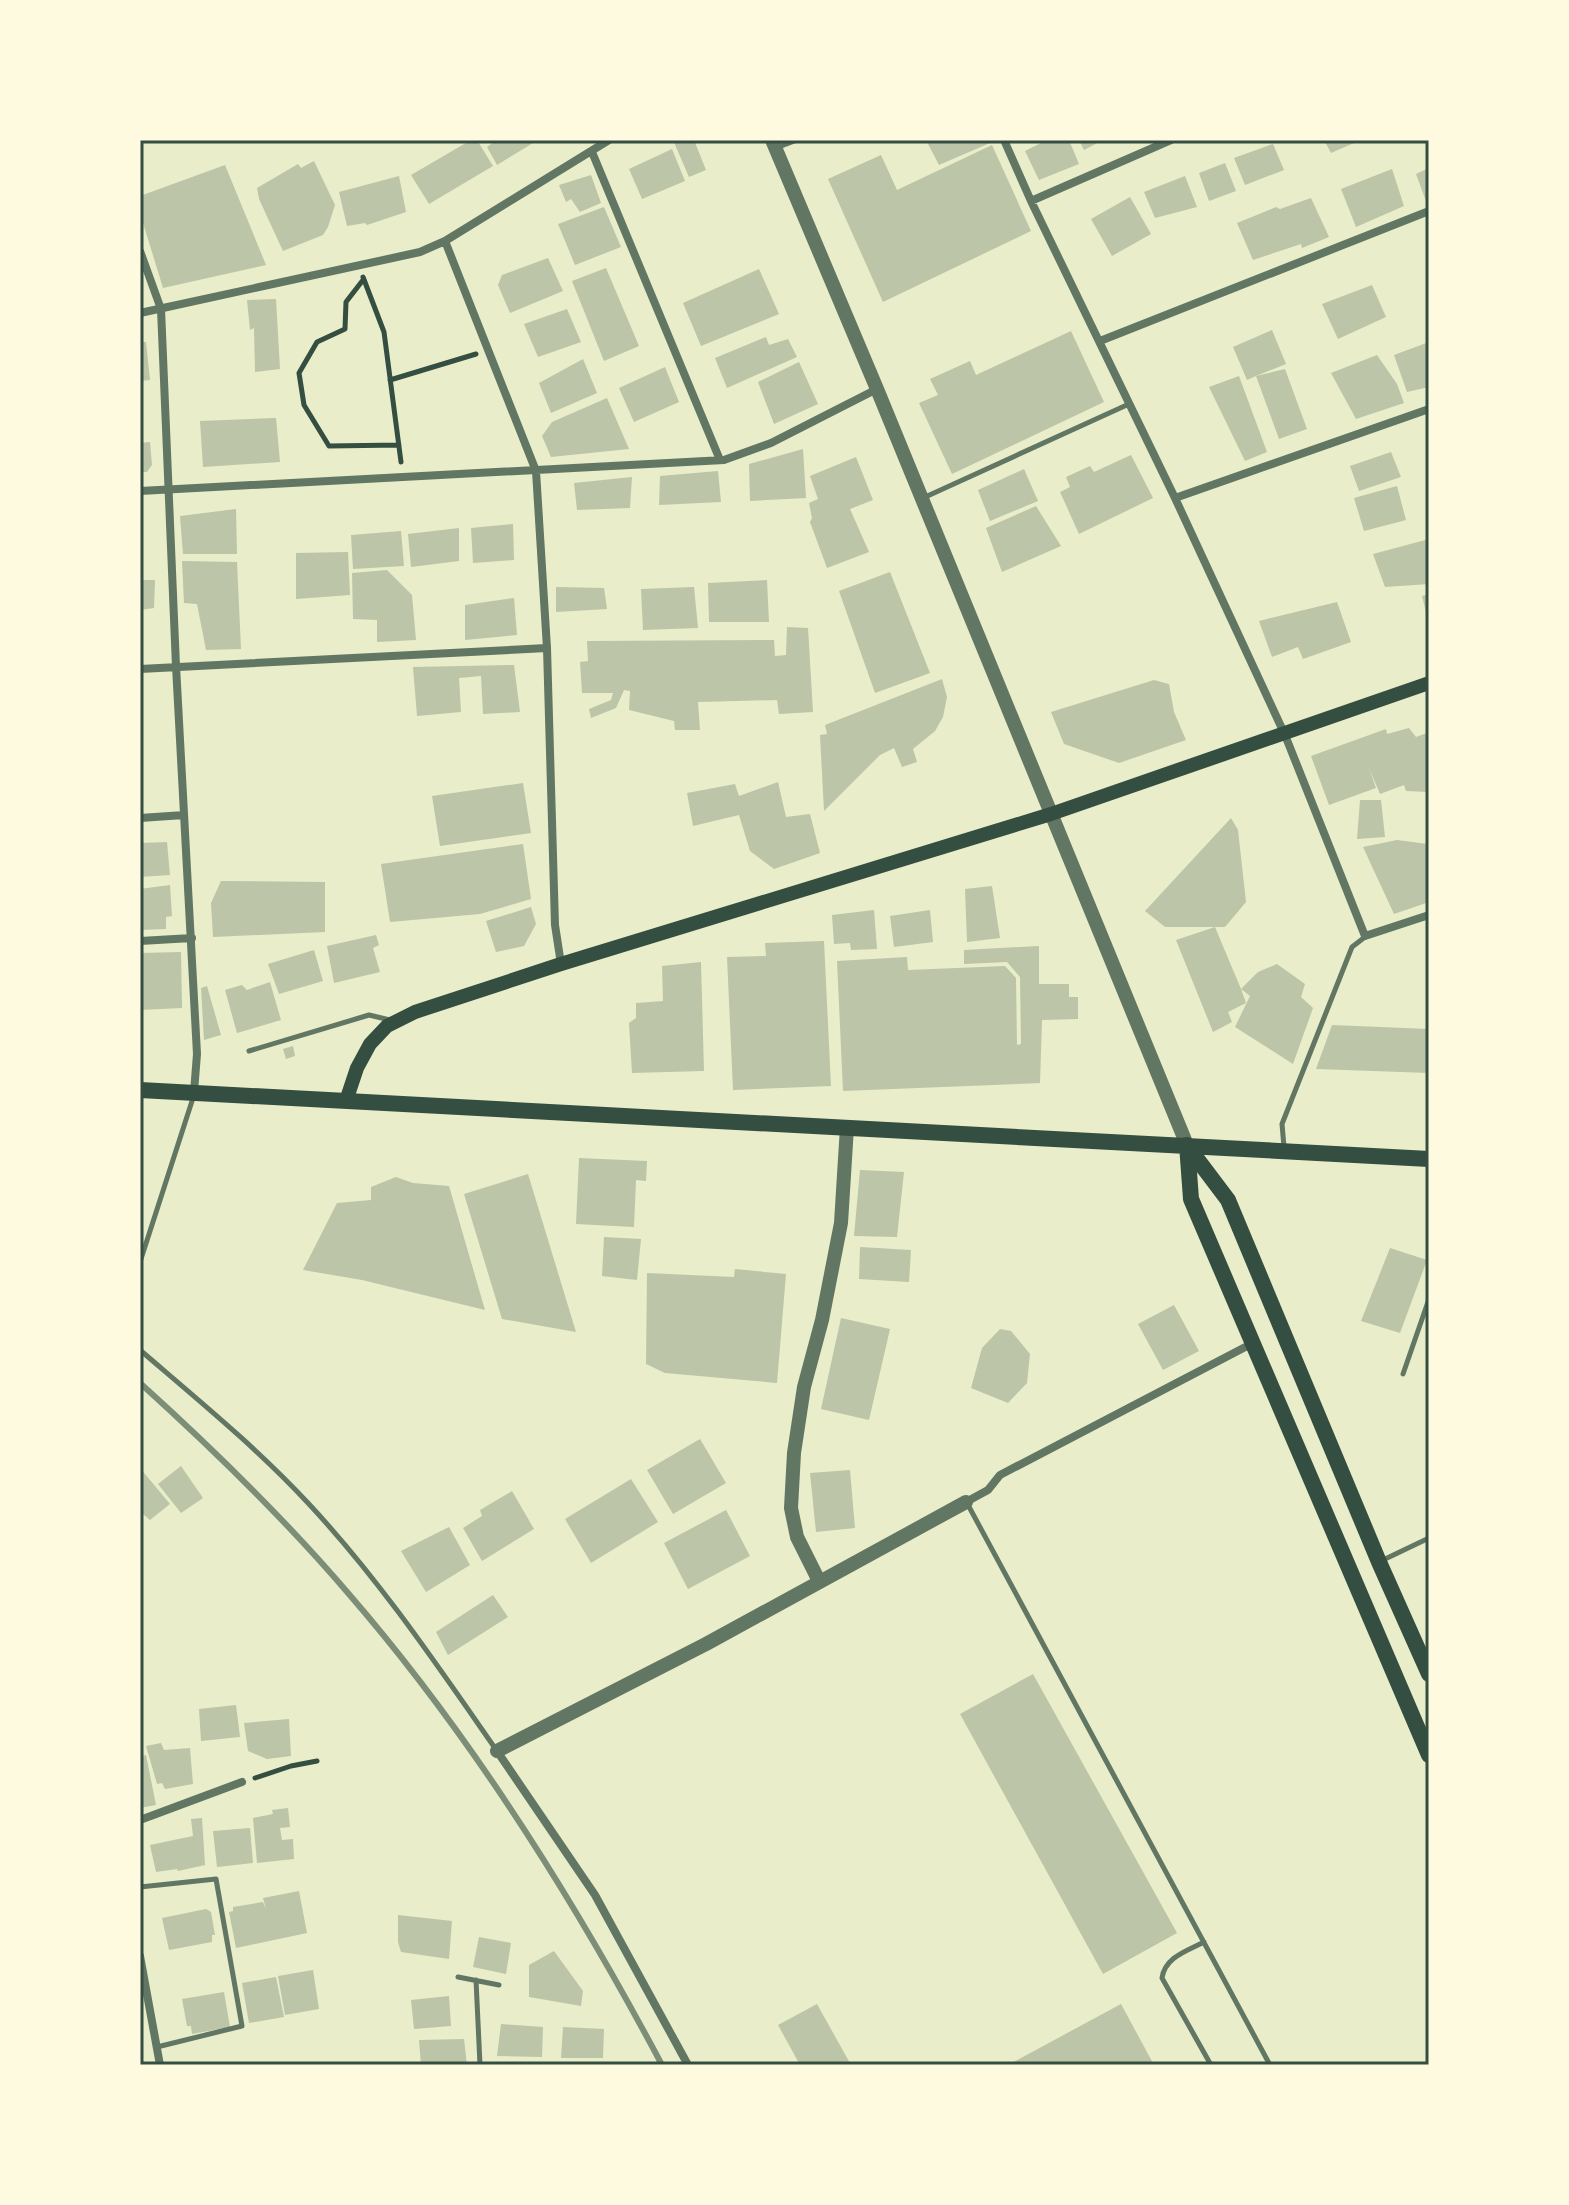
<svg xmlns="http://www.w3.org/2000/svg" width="1569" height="2205" viewBox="0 0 1569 2205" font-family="Jost,sans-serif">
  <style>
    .building { fill: #bcc5a7 }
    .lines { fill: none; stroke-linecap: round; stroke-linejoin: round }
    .path { stroke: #344e41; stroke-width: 5 }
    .service { stroke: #617663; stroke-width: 5 }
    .minor { stroke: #617663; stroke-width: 8 }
    .tertiary { stroke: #617663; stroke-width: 14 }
    .secondary { stroke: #344e41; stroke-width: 14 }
    .primary { stroke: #344e41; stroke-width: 16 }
    .rail { stroke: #7c8e77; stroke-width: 6 }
    .neatline { fill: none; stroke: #344e41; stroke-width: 3 }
  </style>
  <rect width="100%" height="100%" fill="#e9edc9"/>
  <path class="building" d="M471 140H477L493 166 429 204 411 175Z
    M496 140H538L497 165 487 147Z
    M673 140H694L706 170 689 177Z
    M929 140H989L990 143 939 165 927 142Z
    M1047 140H1069L1079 164 1039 180 1025 151Z
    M1079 140H1103L1084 150Z
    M1324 140H1361L1331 153Z
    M1273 144 1284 170 1245 185 1234 158Z
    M992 145 1031 231 883 302 828 179 881 155 897 190Z
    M672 149 685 181 642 199 629 169Z
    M314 161 335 205 328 227 323 235 283 251 259 199 257 188 298 164 301 168Z
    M1225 163 1236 191 1209 201 1199 173Z
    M225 165 266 265 163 288 140 213V196Z
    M1429 168V203L1427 204 1416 174Z
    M1392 169 1404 206 1356 227 1341 189Z
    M591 175 601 203 580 212 571 199 566 202 559 185Z
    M399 176 406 212 367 225 365 223 347 226 339 192Z
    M1185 176 1197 207 1155 218 1144 192Z
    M1130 197 1151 234 1112 256 1091 219Z
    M1311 198 1329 237 1302 248 1301 244 1253 260 1237 223 1276 207 1280 209Z
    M604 207 621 247 575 265 558 224Z
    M548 258 563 291 510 313 498 285 502 275Z
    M606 268 639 346 604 361 572 281Z
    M759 269 779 314 701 346 683 303Z
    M1372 285 1386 317 1338 339 1322 304Z
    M276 299 280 369 255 372 254 328 250 330 247 300Z
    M567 309 581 342 538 357 524 324Z
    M1272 330 1286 364 1256 376 1285 369 1307 429 1279 439 1256 376 1247 380 1233 347Z
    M1071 331 1104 402 952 474 919 403 938 395 930 379 970 361 976 375Z
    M766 337 769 345 788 339 797 357 727 388 715 358Z
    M140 342H146L150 380 140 381Z
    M1429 342V387L1407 392 1394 355Z
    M1377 355 1397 384 1404 403 1356 419 1331 373Z
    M583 359 597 393 551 413 539 383Z
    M799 362 818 404 774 424 758 382Z
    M665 367 679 402 634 422 619 388Z
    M1239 376 1267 452 1245 461 1209 387Z
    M607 398 629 449 551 457 542 436 552 422Z
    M276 418 280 462 203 467 200 421Z
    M150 442 152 465 147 472H140V443Z
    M803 449 806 498 750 501 749 464Z
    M1391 452 1401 477 1359 491 1350 466Z
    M1131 455 1153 498 1079 534 1060 492 1070 487 1066 477 1090 466 1094 472Z
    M856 457 873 500 850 509 869 552 827 568 810 522 812 518 809 503 818 499 810 476Z
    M1024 469 1038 501 990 521 978 490Z
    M718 471 721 502 659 505 660 476Z
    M632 477 630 508 577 510 574 483Z
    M1397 486 1406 520 1364 531 1354 498Z
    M1036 506 1061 546 1002 572 986 528Z
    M236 509 237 554H183L180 516Z
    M513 524 514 560 473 563 471 528Z
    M459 528V561L411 567 408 534Z
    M401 531 404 566 353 569 351 535Z
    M1429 539V584L1385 587 1373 554Z
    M348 552 350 595 296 599V553Z
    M182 561 237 562 241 649 206 650 197 604 184 603Z
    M387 570 412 595 416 640 377 642V620L353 619 352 573Z
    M890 572 930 673 875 693 839 591Z
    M140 580H155L154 608 140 610Z
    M767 580 769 622H709L708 583Z
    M556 587 604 588 607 609 556 612Z
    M694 587 698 628 643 630 641 589Z
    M1429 594V619L1428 620 1422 596Z
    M514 598 517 635 465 640V605Z
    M1337 602 1351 642 1303 659 1298 647 1272 657 1259 621Z
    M787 627 808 628 813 712 779 714 777 700 698 702 700 730H675L674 721 629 710 630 691 624 690 616 708 591 718 589 709 611 700 613 693H582L580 662 588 661 587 641 774 640 775 656 786 655Z
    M514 665 520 712 483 714 481 676 459 678 461 712 417 716 413 667Z
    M942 679 947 697 943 717 935 731 913 749 917 762 902 767 894 748 880 755 824 811 820 735 827 734 825 725Z
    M1154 680 1169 684 1174 712 1186 740 1119 763 1064 744 1051 712Z
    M1409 728 1416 737 1427 733 1429 738V792L1406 791 1404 785 1380 794 1369 768 1376 788 1329 805 1311 756 1386 729 1387 734Z
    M778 782 786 817 810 814 820 853 774 869 750 851 739 815 693 826 687 793 735 784 739 796Z
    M523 783 531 833 440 846 432 796Z
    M1360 800H1381L1385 837 1357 839Z
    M1231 818 1238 830 1246 902 1225 927H1165L1145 911Z
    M1397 840 1428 844 1429 902 1394 914 1363 847Z
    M167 842 170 875 140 877V843Z
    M523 844 531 899 480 914 390 922 381 864Z
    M221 881 325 882V932L213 937 211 903Z
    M170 885 172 916 166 917V929L140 930V889Z
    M992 886 1000 938 967 942 965 889Z
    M531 907 536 924 524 946 496 952 486 921Z
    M874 910 877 949 851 950 850 943 834 944 832 915Z
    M930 910 933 942 894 947 890 916Z
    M1215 927 1241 989 1258 972 1277 964 1305 984 1301 997 1313 1008 1293 1064 1235 1027 1250 996 1241 989 1246 1003 1228 1012 1232 1022 1213 1032 1176 940Z
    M376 935 379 945 373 948 380 972 334 983 327 946Z
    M824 941 831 1086 733 1090 727 957 766 956 765 943Z
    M1039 946V984H1069V997H1078V1019L1042 1020 1040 1083 843 1091 837 961 907 957 908 970 1005 966 1016 978 1017 1045 1021 1044 1020 977 1007 962 964 964V950Z
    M314 950 323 981 279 994 268 964Z
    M181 952 182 1008 140 1010V953Z
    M701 962 704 1071 632 1073 629 1023 636 1018V1003L663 1001 662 966Z
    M270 982 281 1020 237 1033 225 990 242 985 247 990Z
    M207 986 221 1035 204 1040 201 988Z
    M1332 1025 1429 1029V1073L1316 1069Z
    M293 1046 295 1056 286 1059 283 1049Z
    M579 1158 647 1161 646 1181 636 1180 634 1227 576 1224Z
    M860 1170 904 1172 897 1237 854 1236Z
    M528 1174 576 1332 502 1319 464 1194Z
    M396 1177 413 1183 449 1186 485 1310 362 1280 303 1270 337 1203 371 1200V1187Z
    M604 1237 641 1239 637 1280 602 1276Z
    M860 1247 911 1250 909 1282 859 1279Z
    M1390 1248 1427 1260 1400 1333 1361 1321Z
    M735 1269 786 1274 777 1383 665 1373 646 1364 647 1273 734 1277Z
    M1174 1305 1199 1351 1163 1370 1138 1324Z
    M841 1318 890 1329 869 1420 821 1409Z
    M1000 1329 1011 1331 1030 1354 1027 1383 1008 1403 971 1388 982 1348Z
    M700 1439 726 1483 673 1514 647 1470Z
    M181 1466 203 1498 181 1513 158 1484Z
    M140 1468 170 1504 150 1520 143 1514 140 1515Z
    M850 1470 855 1528 816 1532 810 1473Z
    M631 1479 658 1522 591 1563 565 1519Z
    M512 1491 534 1529 482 1561 463 1528 482 1516 480 1510Z
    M726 1510 750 1556 688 1589 664 1543Z
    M449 1527 470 1565 426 1592 401 1551Z
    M493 1595 508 1617 448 1655 436 1632Z
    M1033 1674 1177 1933 1103 1974 960 1714Z
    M236 1705 240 1737 201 1741 199 1709Z
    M289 1719 291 1756 267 1759 248 1751 244 1723Z
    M161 1743 164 1750 190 1748 193 1784 165 1789 162 1783 157 1784 146 1746Z
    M146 1755 156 1805 140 1808V1756Z
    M288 1808 290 1827 280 1828 282 1840 293 1839 294 1859 257 1863 253 1818 273 1814 272 1810Z
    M202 1818 205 1865 178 1871 177 1869 156 1872 150 1845 193 1836 191 1819Z
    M250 1828 253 1863 217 1867 213 1831Z
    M299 1891 307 1933 236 1948 229 1912 233 1911V1907L263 1902 266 1909 263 1898Z
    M206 1909 211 1912 215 1935H212V1942L169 1950 162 1918Z
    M398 1915 452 1921 449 1959 401 1952 398 1942Z
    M479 1937 511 1943 506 1974 473 1967Z
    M554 1951 583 1991 581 2006 529 1997V1965Z
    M313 1970 319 2009 285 2015 278 1976Z
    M276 1977 284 2017 249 2023 242 1983Z
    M224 1992 230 2027 192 2034 191 2026H187L182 1999Z
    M449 1996 451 2026 414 2029 411 2000Z
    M817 2004 851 2065H800L778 2025Z
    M1121 2004 1154 2065H1008Z
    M501 2024 543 2027 542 2057 497 2056Z
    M563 2027 604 2029 603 2058H561Z
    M464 2039 467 2065H421L419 2040Z"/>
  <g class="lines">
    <path class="path" d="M363 277 384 332 401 462
      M363 280 346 302 345 329 317 342 299 373 304 405 329 446 399 445
      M390 380 476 354
      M255 1778 291 1766 317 1761"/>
    <path class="service" d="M776 148 797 140
      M923 498 1129 404
      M249 1051 369 1015 390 1020
      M1284 1147 1282 1124 1352 947 1365 937
      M140 1262 193 1098
      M140 1350C197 1399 256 1447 308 1503 379 1579 437 1665 497 1751
      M1403 1374 1429 1299
      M967 1503 1270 2065
      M1383 1560 1429 1538
      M140 1887 216 1879 242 2026 157 2047
      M1204 1942C1187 1951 1165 1957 1162 1978L1211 2065
      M458 1977 499 1985
      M476 1980 480 2065"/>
    <path class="minor" d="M1004 140 1031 201 1175 498 1285 735 1365 936 1429 915
      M592 152 720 460
      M1031 201 1171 140
      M445 241 536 471 547 648 555 925 561 964
      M140 251 161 309 176 666 197 1054 194 1092
      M140 313 420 252 445 241 609 140
      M1100 341 1429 211
      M140 491 724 460 771 443 877 389
      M1175 498 1429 409
      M140 669 547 648
      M140 818 184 815
      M140 941 192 938
      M966 1502 988 1490 1000 1475 1253 1343
      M497 1751 595 1895 688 2065
      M140 1820 242 1782
      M140 1956 160 2065"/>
    <path class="tertiary" d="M772 140 877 389 1187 1145
      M819 1581 797 1537 791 1508 794 1453 804 1387 822 1320 841 1223 847 1127
      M497 1751 706 1644 966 1502"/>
    <path class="secondary" d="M346 1101 357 1068 370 1044 387 1026 415 1012 561 964 1051 814 1429 683"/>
    <path class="primary" d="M140 1090 1429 1159
      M1187 1145 1191 1199 1429 1755
      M1188 1147 1228 1200 1379 1562 1429 1674"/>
    <path class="rail" d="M140 1383C213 1449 284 1518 348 1593 472 1736 574 1899 662 2065"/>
  </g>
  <rect width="1569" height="2205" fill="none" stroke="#fefae0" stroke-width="284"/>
  <rect x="142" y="142" width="1285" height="1921" class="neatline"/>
</svg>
